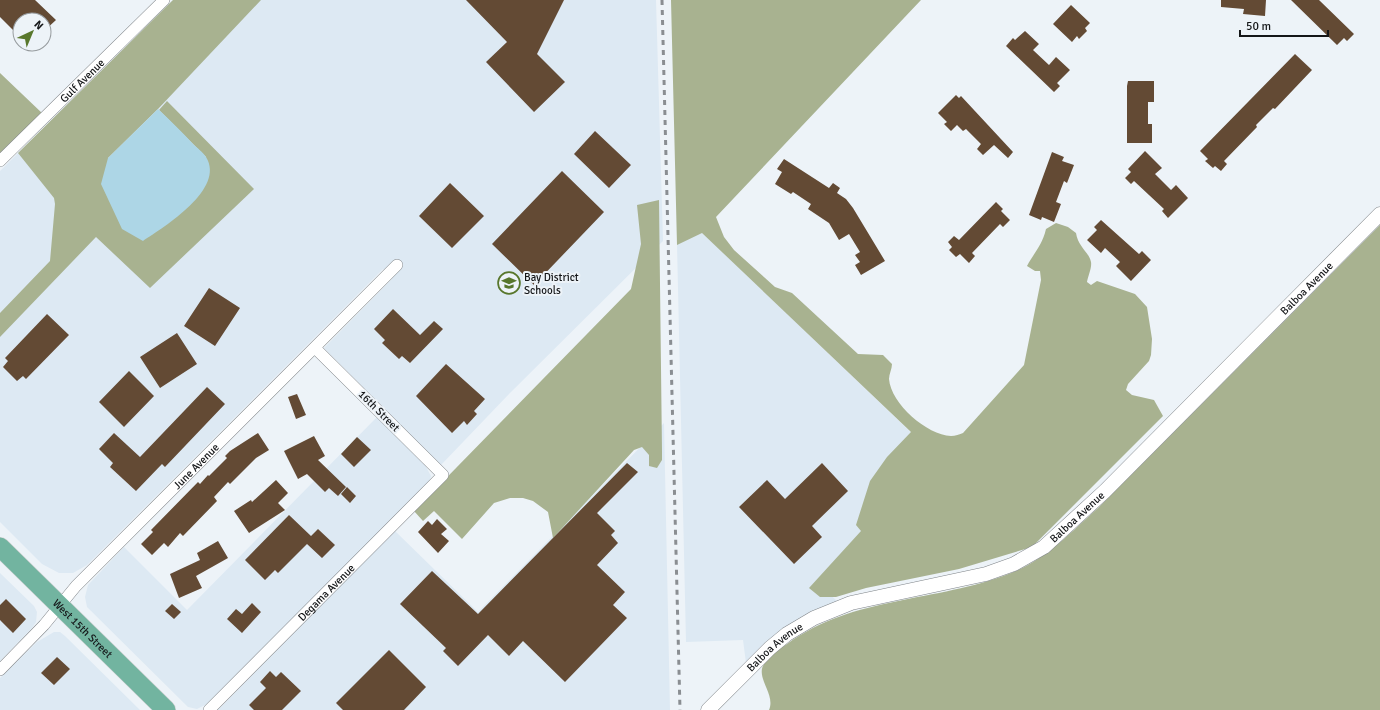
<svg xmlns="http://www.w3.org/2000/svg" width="1380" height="710" viewBox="0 0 1380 710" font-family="Signika,sans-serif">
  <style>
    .built { fill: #dde9f3 }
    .forest { fill: #a8b290 }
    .water { fill: #add6e6 }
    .building { fill: #634a34 }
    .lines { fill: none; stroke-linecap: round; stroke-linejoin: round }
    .minor-casing { stroke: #808589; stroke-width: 12 }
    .tertiary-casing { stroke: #808589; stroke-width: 15 }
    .trunk-casing { stroke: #d0d0d1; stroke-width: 20 }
    .minor { stroke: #fff; stroke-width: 11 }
    .tertiary { stroke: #fff; stroke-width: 14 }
    .trunk { stroke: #72b4a0; stroke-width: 19 }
    .rail { stroke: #8a8e92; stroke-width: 3; stroke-dasharray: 5 5; stroke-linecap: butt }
    .labels { text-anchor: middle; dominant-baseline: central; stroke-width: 4; stroke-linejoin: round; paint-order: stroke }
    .street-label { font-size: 11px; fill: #141618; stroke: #edf3f8 }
    .poi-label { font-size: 11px; fill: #141618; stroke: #edf3f8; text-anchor: start }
  </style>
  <rect width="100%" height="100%" fill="#edf3f8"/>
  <path class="built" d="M173 0H656L663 241 509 394 441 465 324 348 392 279 383 269 87 565 73 573H59L42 564 0 522V171Z
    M695 226 941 461 821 586 837 601 803 616 746 663 743 640 686 642 677 244Z
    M377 417 425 465 431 476 429 483 207 704 197 709 188 707 87 607 85 597 88 585 124 547 187 610Z
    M664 423 670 710H218L395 531 478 612Z
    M0 573 34 606 37 612 36 622 32 628 0 661Z
    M54 632H60L65 636 140 710H0V678L37 642Z"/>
  <path class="forest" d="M173 0H261L158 109 108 158 206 157 159 110 167 101 254 189 150 288 96 237 0 337V313L50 261 55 204 54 198 18 153Z
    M671 0H921L716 217 724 237 734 250 775 287 792 293 858 354 883 355 892 364C892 369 889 374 889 379 891 404 927 435 951 436 955 436 960 434 963 433L1024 365 1041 280 1040 271H1035L1027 266C1035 251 1042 246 1046 229L1056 223 1068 227 1076 233C1078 247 1089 252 1091 262 1092 268 1088 276 1087 282L1091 285 1097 281 1135 294 1147 307 1152 339 1151 355 1149 361 1128 384 1126 390 1132 395 1154 400 1163 416 1032 547 959 569 866 588 836 597H820L809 588 861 531 856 525 870 481 887 457 911 432 702 233 677 245Z
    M0 73 43 114 0 157Z
    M659 200 662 451V460L657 468 649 466V455L642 447 634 450 553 538 548 512 533 501 523 498H510L494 503 462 539 434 511 423 521 414 511 631 289 641 244 637 205Z
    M1380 225V710H769C776 694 755 678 764 664 768 656 779 649 787 644 855 595 935 603 1011 573 1045 560 1071 532 1098 508Z"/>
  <path class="water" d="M158 109C170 120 182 132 193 144 197 148 203 152 206 157 226 189 164 227 143 241L122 229 101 184 108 158Z"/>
  <path class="building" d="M0 0H35L56 20 44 31V20H20V37L0 17Z
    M466 0H564L537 54 565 82 534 112 486 62 507 42Z
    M1221 0H1266L1265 16 1243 14 1244 9 1221 7Z
    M1291 0H1319L1354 34 1347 41 1344 38 1337 45Z
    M1071 5 1090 23 1085 28 1087 31 1079 39 1077 36 1072 42 1053 24Z
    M1025 31 1039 44 1033 50 1049 65 1056 57 1070 70 1057 83 1060 86 1054 92 1006 46 1013 38 1015 40Z
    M1295 54 1312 70 1275 109 1273 108 1256 125 1257 127 1224 161 1227 164 1221 171 1215 166 1213 168 1205 161 1208 159 1200 151Z
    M1128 81H1154V102H1148V124H1152V143H1127V86Z
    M956 95 959 98 961 96 1013 152 1008 158 994 145 983 155 977 149 981 144 966 129 963 131 957 125 951 131 944 124 947 122 938 113Z
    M595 131 631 165 609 188 574 154Z
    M1145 151 1162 168 1155 174 1171 190 1176 185 1188 198 1168 218 1162 211 1164 209 1134 181 1131 184 1125 178 1131 172 1128 169Z
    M1052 152 1064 157 1062 161 1074 165 1067 183 1064 181 1056 202 1061 204 1054 222 1042 217 1041 220 1029 215Z
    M784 159 829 188 833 183 840 188 837 193 846 199 853 208 885 261 861 275 855 265 860 262 855 255 860 252 849 234 839 240 829 223 808 209 811 204 793 192 791 194 775 184 782 172 777 169Z
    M562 171 604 212 534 285 492 244Z
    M450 183 484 216 452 248 419 216Z
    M996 202 1003 209 1001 211 1010 220 1003 227 1000 224 972 253 975 256 969 263 960 254 956 257 949 250 952 247 948 242 954 236 959 240Z
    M1101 220 1139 254 1142 251 1151 260 1131 281 1116 266 1120 262 1105 248 1101 253 1087 240 1097 230 1094 227Z
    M209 288 240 308 215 346 184 326Z
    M393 309 420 335 434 321 443 329 410 363 402 356 399 359 382 343 385 340 374 329Z
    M47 314 69 335 26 379 23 376 17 381 3 367 8 361 5 358Z
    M177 333 197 364 160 388 140 357Z
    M446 364 485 399 474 411 477 414 467 425 464 421 452 433 416 396Z
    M129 371 154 396 124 427 99 402Z
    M207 387 225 404 165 467 162 464 136 491 110 467 113 463 99 449 114 433 140 457Z
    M297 394 306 415 296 419 288 397Z
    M258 433 269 450 256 458 230 484 228 482 214 497 217 501 183 536 180 533 168 547 164 543 152 555 141 544 153 532 151 530 198 482 200 484 208 475 209 476 227 458 225 456 230 451Z
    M314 436 325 456 318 460 346 487 338 496 329 488 325 492 307 474 298 479 284 451Z
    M357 437 371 450 354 467 341 454Z
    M627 463 638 472 597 513 615 531 611 535 618 543 597 565 625 592 613 605 627 618 565 682 523 641 509 656 488 635 458 666 443 651 446 648 400 604 432 571 478 614Z
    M822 463 848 491 812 526 822 537 794 564 739 507 767 480 785 499Z
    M276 480 288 493 278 503 285 510 249 533 234 511 251 500 252 502Z
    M347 487 356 496 350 503 341 494Z
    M289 515 311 536 318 529 335 545 322 558 307 544 278 573 275 570 265 580 245 560Z
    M437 519 447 529 441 534 449 541 438 553 418 532 428 521 432 525Z
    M218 541 228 558 196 576 202 588 179 598 170 574 200 560 197 553Z
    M6 599 26 619 13 633 0 620V605Z
    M252 603 261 612 242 633 227 619 236 609 242 614Z
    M172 604 181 612 174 619 165 611Z
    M389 650 426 687 404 710H343L336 703Z
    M57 657 70 669 54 685 41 673Z
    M270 671 276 677 281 672 301 691 282 710H254L249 705 266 688 260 682Z"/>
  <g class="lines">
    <g class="minor-casing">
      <g id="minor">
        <path id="s1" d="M0 161 164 0"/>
        <path id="s2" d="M0 670 44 625 76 586 397 265"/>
        <path id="s3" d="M209 710 443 475 315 348"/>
      </g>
    </g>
    <g class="tertiary-casing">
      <g id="tertiary">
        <path id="s4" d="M708 710 770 648 787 634 814 618 851 603 986 574 1014 564 1044 547 1105 491 1380 214"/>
      </g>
    </g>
    <g class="trunk-casing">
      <g id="trunk">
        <path id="s5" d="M0 547 166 710"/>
      </g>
    </g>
    <use href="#minor" class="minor"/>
    <use href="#tertiary" class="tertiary"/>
    <use href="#trunk" class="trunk"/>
    <path class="rail" d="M662 0 680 710"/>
  </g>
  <defs>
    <g id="school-ring" transform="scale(1.15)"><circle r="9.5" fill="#edf3f8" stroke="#58772c" stroke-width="1.5"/><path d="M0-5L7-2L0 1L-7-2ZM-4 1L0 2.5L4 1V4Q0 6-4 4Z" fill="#58772c"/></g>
  </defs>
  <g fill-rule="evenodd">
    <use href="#school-ring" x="509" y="283"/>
  </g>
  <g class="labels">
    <g class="street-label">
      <text stroke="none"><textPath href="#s1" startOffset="115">Gulf Avenue</textPath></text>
      <text stroke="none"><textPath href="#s4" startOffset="752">Balboa Avenue</textPath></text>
      <text transform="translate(379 411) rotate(45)">16th Street</text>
      <text stroke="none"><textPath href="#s2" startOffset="283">June Avenue</textPath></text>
      <text stroke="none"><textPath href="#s4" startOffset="428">Balboa Avenue</textPath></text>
      <text stroke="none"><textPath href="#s3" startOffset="166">Degama Avenue</textPath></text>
      <text stroke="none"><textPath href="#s5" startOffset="116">West 15th Street</textPath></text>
      <text stroke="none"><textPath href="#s4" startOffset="92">Balboa Avenue</textPath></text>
    </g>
    <g class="poi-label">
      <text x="524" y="277">Bay District<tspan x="524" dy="13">Schools</tspan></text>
    </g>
  </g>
  <g transform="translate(32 32) rotate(44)"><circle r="19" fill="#edf3f8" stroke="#969b9e"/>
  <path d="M0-3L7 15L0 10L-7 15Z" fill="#58772c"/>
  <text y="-6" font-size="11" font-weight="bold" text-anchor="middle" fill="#141618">N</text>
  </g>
  <path d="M1240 30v6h88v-6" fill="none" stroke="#141618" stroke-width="2"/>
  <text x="1246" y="30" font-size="12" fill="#141618" stroke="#edf3f8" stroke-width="3" paint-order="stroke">50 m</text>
</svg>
